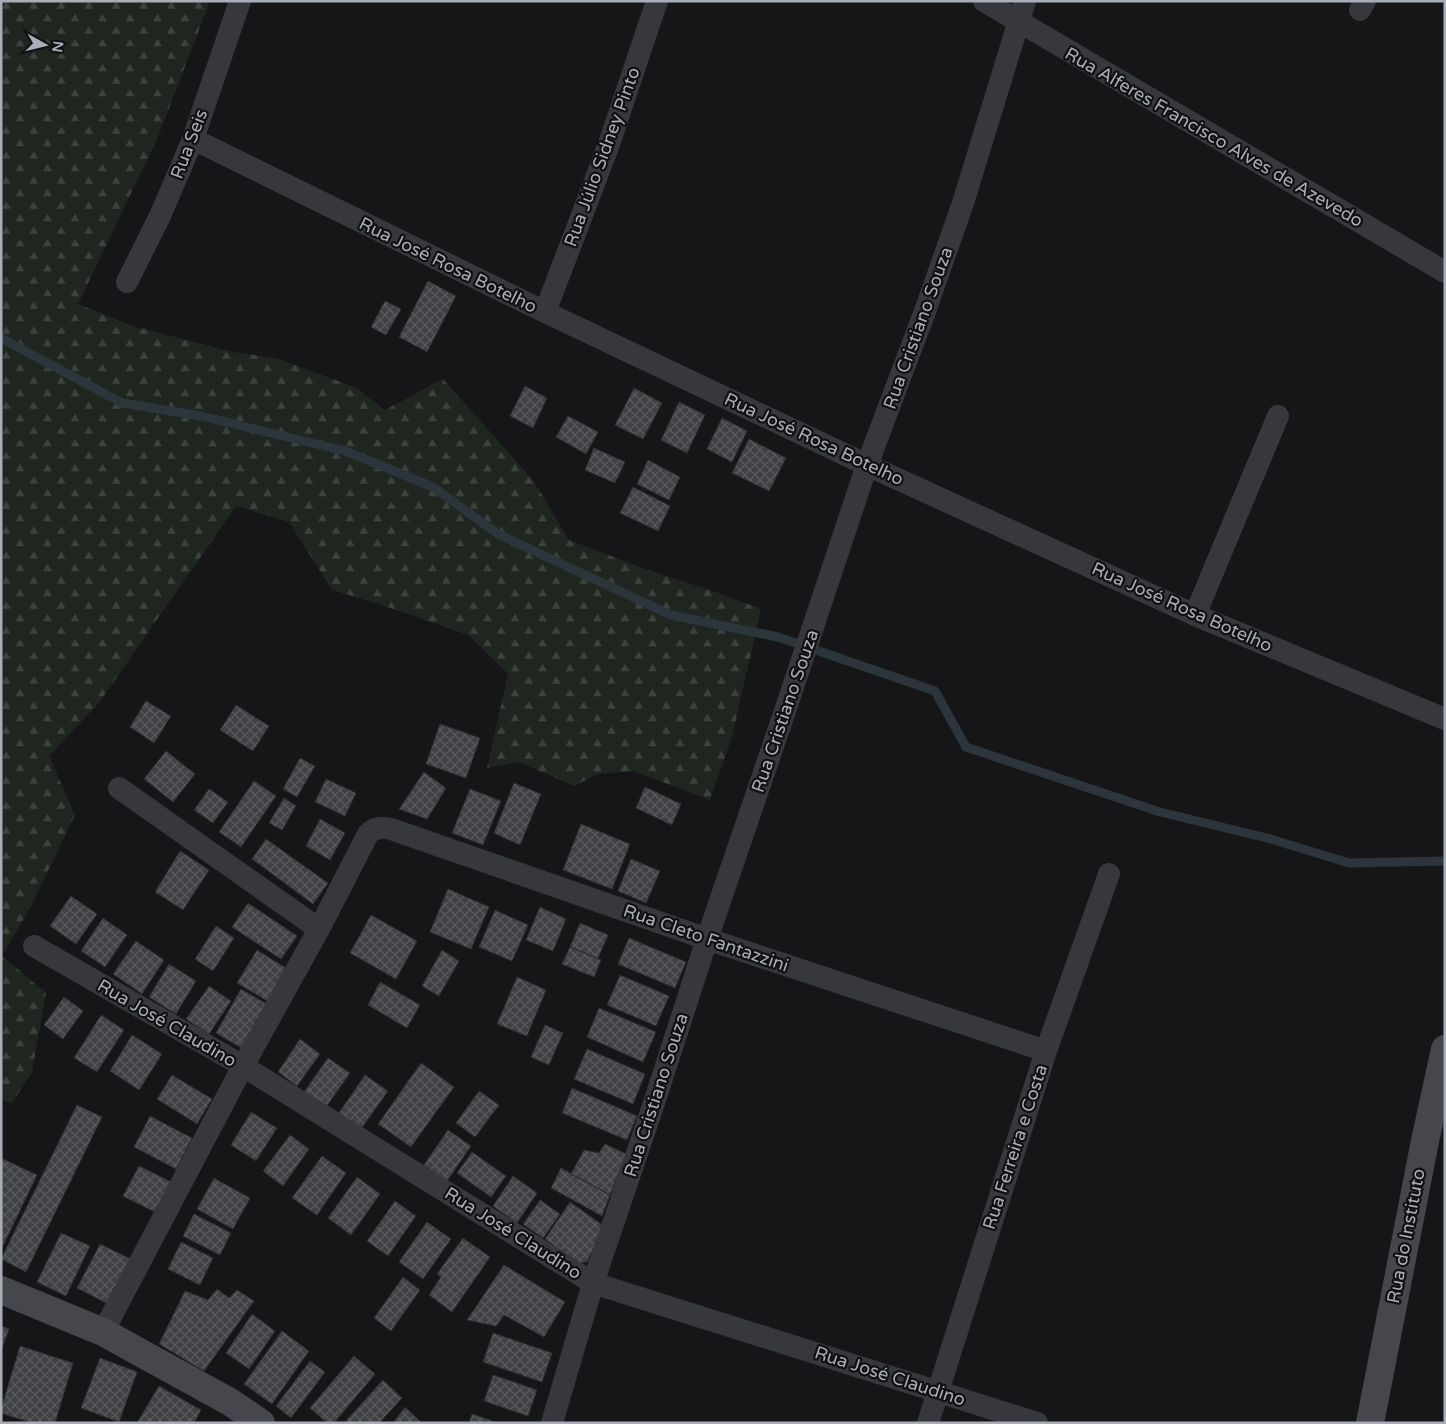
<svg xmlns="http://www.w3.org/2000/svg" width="1446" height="1424" viewBox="0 0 1446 1424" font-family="'Varela Round',sans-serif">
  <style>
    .forest { fill: url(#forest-firs) }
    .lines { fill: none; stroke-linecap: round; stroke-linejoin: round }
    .stream { stroke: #2c353c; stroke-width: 9 }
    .building { fill: url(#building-cross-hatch); stroke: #303034 }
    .street { stroke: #37383d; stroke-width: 22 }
    .secondary { stroke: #45474d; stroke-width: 28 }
    .labels { text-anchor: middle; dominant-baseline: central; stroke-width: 4.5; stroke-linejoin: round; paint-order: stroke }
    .street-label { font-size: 18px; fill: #a8adb8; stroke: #111113 }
  </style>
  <defs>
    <pattern id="forest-firs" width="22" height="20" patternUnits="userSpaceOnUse" patternTransform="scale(1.25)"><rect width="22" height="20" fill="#1e261f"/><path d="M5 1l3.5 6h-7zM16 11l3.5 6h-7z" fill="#3c433d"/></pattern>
    <pattern id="building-cross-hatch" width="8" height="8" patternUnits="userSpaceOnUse" patternTransform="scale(1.25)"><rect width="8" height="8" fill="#404145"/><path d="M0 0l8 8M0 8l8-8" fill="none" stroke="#595a5e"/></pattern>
  </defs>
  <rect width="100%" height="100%" fill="#161618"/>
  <path class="forest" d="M1 1H210L158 137 78 304 133 326 233 352 276 358 357 388 385 410 443 379 533 480 569 540 645 569 716 592 761 609 732 737 710 800 633 771 598 774 574 786 519 762 487 768 508 674 468 635 385 606 332 590 289 522 236 506 99 703 49 756 75 815 32 904 2 956 46 993 32 1072 12 1103 1 1100Z"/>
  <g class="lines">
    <path class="stream" d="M1 338 122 403 201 416 345 451 433 487 498 534 671 615 778 637 935 691 966 747 1160 812 1267 838 1349 863 1445 861"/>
  </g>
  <path class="building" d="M428 281 456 296 427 352 399 337Z
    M385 301 401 309 386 335 371 327Z
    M525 386 547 398 533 428 510 416Z
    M634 388 662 403 643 439 615 425Z
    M679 402 705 415 687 453 661 440Z
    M568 416 598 432 586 454 556 437Z
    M722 418 747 431 732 462 707 449Z
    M749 439 786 458 769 491 732 473Z
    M594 448 625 462 615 483 585 470Z
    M648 460 680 477 669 500 637 484Z
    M633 487 670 506 658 531 620 513Z
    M146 701 171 716 154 743 130 727Z
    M236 705 269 726 253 751 220 730Z
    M440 724 480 738 466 778 426 764Z
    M166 751 195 774 173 802 144 779Z
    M300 758 315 766 297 797 283 789Z
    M424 772 446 788 427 819 399 809Z
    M326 779 356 793 345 816 315 802Z
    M254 781 276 796 241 847 219 832Z
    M514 783 541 794 520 845 494 833Z
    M645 787 681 804 672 825 636 808Z
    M209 789 228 802 213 823 194 810Z
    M470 789 501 801 483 845 452 833Z
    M284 798 296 806 282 830 269 823Z
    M320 819 345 833 330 860 306 846Z
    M581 824 630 844 612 889 563 870Z
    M266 839 328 883 313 904 252 859Z
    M180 851 209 870 183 910 155 892Z
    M631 859 660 871 646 903 618 891Z
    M448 889 489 907 471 949 430 932Z
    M71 896 97 914 76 944 50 926Z
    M248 903 297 936 281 959 232 927Z
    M540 907 566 919 553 951 526 940Z
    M495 910 528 925 512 961 479 947Z
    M371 915 417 941 396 979 350 953Z
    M103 918 127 935 105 967 81 951Z
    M580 923 608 935 598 958 570 947Z
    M216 926 234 938 213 971 195 959Z
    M629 938 686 962 675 988 618 964Z
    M136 941 164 960 142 994 113 974Z
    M570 947 601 960 594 977 562 964Z
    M257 950 289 970 269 1002 237 983Z
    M442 950 459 961 439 996 422 986Z
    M169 964 196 981 176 1014 149 997Z
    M620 975 669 996 656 1026 607 1005Z
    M517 977 546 990 527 1036 497 1024Z
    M380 982 420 1005 407 1028 368 1005Z
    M209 986 231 1001 209 1034 186 1019Z
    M241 989 270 1006 245 1050 216 1033Z
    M64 997 83 1011 63 1039 44 1025Z
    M599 1008 656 1032 643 1062 587 1037Z
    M101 1015 124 1030 97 1072 74 1058Z
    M545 1025 563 1033 549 1065 531 1057Z
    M132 1035 162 1054 139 1090 110 1071Z
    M300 1039 320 1054 297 1086 278 1072Z
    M587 1049 645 1074 633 1104 574 1079Z
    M328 1058 350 1073 326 1107 304 1092Z
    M421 1063 454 1087 411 1147 378 1124Z
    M172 1075 212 1099 197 1124 157 1099Z
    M365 1075 388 1091 361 1129 339 1113Z
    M572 1088 637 1116 627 1140 562 1113Z
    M479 1091 499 1105 475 1137 456 1123Z
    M77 1105 102 1117 26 1272 1 1259Z
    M251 1112 277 1128 256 1161 231 1145Z
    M150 1116 192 1138 176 1169 134 1147Z
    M448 1130 471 1146 447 1181 424 1165Z
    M290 1135 309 1149 283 1186 263 1171Z
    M605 1144 626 1154 610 1195 571 1174 584 1150 599 1153Z
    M472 1152 506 1176 491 1197 457 1173Z
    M322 1156 346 1173 317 1215 292 1198Z
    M1 1158 37 1175 1 1250Z
    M139 1166 175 1184 159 1214 123 1196Z
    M561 1168 610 1195 602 1216 551 1188Z
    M513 1176 537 1193 517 1223 493 1206Z
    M357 1177 380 1194 351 1235 328 1218Z
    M214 1178 250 1198 233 1229 197 1209Z
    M540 1200 560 1214 543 1238 523 1224Z
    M395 1201 416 1216 388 1256 367 1241Z
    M570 1202 604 1226 587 1262 578 1263 545 1239Z
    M194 1214 231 1233 220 1255 183 1236Z
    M427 1222 451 1239 423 1279 399 1262Z
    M61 1233 90 1246 66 1296 37 1282Z
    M463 1238 490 1257 452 1312 429 1295 441 1277 437 1274Z
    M181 1242 213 1258 200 1285 168 1269Z
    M100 1244 133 1260 110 1305 77 1288Z
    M504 1265 565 1302 544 1337 504 1315 496 1326 467 1320Z
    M403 1277 420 1290 391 1331 374 1318Z
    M217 1289 229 1298 237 1290 254 1301 204 1371 159 1344 185 1291 208 1300Z
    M252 1314 275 1331 249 1369 226 1353Z
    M1 1326 9 1329 1 1351Z
    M282 1331 309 1351 272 1404 244 1384Z
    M493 1333 552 1353 542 1382 483 1362Z
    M20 1346 73 1363 55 1423H32L1 1413V1409Z
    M354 1356 375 1374 334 1423H327L310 1408Z
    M100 1358 137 1372 119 1422 81 1408Z
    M310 1361 325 1372 291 1418 276 1406Z
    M493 1375 537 1390 528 1416 484 1401Z
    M383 1380 402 1398 379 1423H344Z
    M159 1386 201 1410 194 1423H137Z
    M405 1407 422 1423H393Z
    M472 1414 498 1423H469Z"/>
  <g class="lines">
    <path class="street" d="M984 1 1445 272
      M1360 10 1365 1
      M193 139 545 312 867 465 1195 615 1445 719
      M127 282 160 216 193 139 240 1
      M545 312 608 147 657 1
      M1195 615 1278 416
      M119 788 319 929
      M34 946 243 1066 593 1283 1037 1423
      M103 1332 243 1066 319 929 368 834C375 827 382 827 391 829L707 939 1046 1051
      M552 1423 593 1283 654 1103 707 939 784 714 867 465 924 314 963 203 1025 1
      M928 1423 1046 1051 1109 874"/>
    <path class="secondary" d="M1 1290 103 1332 230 1402 261 1423
      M1370 1423 1425 1141 1445 1049"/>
  </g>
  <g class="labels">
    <g class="street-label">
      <text transform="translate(1214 137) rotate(30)">Rua Alferes Francisco Alves de Azevedo</text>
      <text transform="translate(189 144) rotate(-69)">Rua Seis</text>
      <text transform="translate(602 157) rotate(-70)">Rua Júlio Sidney Pinto</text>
      <text transform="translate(448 265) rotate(26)">Rua José Rosa Botelho</text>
      <text transform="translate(918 328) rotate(-70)">Rua Cristiano Souza</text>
      <text transform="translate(814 439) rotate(25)">Rua José Rosa Botelho</text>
      <text transform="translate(1182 607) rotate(24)">Rua José Rosa Botelho</text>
      <text transform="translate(785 711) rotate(-71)">Rua Cristiano Souza</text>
      <text transform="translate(706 938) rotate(19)">Rua Cleto Fantazzini</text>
      <text transform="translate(167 1023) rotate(30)">Rua José Claudino</text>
      <text transform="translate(656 1095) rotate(-72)">Rua Cristiano Souza</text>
      <text transform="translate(1015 1147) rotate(-72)">Rua Ferreira e Costa</text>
      <text transform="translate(513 1233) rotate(32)">Rua José Claudino</text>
      <text transform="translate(1406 1236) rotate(-79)">Rua do Instituto</text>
      <text transform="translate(890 1376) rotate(18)">Rua José Claudino</text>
    </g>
  </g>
  <rect width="1446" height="1424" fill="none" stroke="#a8adb8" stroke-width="5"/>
  <g transform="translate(45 45) rotate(98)" stroke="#111113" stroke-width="4" paint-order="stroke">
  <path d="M0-4L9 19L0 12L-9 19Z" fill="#a8adb8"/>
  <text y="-8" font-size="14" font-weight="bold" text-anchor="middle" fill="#a8adb8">N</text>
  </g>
</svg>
